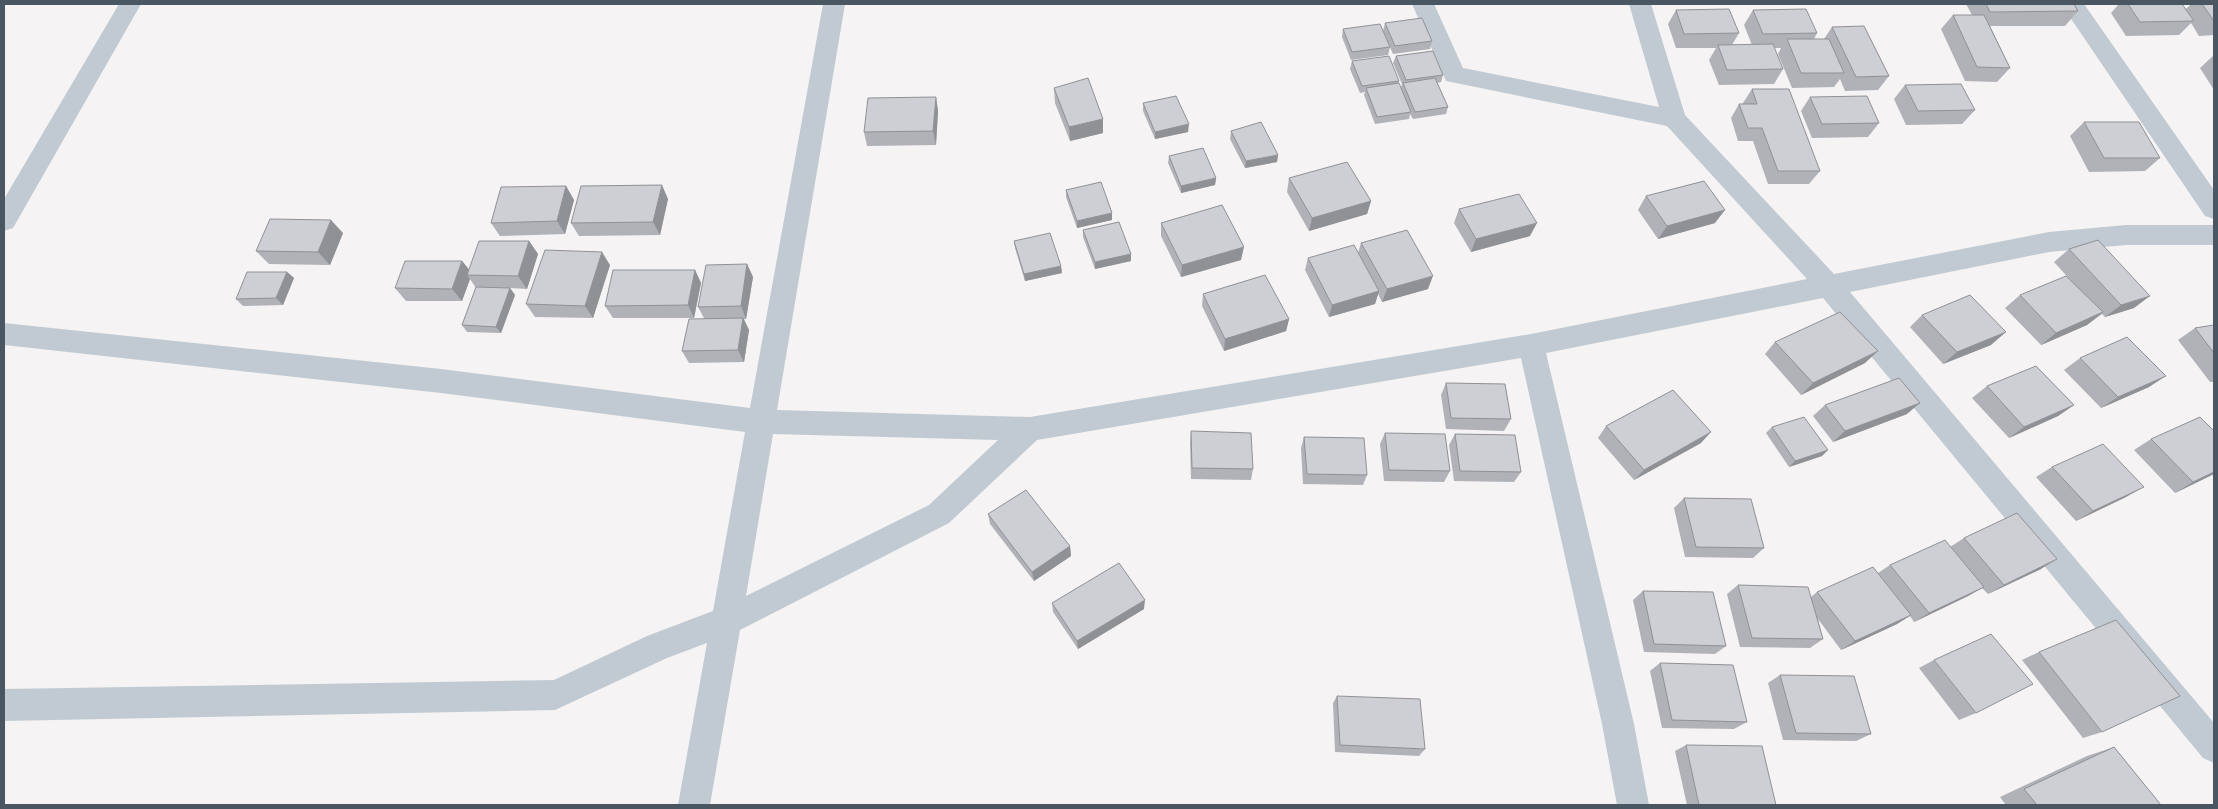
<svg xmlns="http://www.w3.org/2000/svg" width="2218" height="809" viewBox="0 0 2218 809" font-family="'Work Sans',sans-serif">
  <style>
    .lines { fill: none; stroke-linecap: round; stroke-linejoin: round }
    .minor { fill: #c1cad2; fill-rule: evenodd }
    .wall { fill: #b0b2b7 }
    .shaded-wall { fill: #909195 }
    .building { fill: #cdcfd5; stroke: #909195 }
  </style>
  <rect width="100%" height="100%" fill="#f5f3f3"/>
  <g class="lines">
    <path class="minor" d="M119 4H141L13 228 4 231V199Z
      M823 4H845L777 410 1030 417 1531 334 1807 279 1667 126 1446 81 1412 4H1434L1463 68 1659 107 1629 4H1651L1685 115 1834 274 2049 232 2126 225H2214V245H2126L2049 252 1850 292 2214 723V763L2203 758 1823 298 1546 353 1634 724 1649 805H1617L1602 724 1521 358 1037 440 949 523 740 630 710 805H678L707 643 667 658 555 710 4 721V689L554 680 647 636 713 611 745 432 441 393 4 345V323L441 369 750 408ZM773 434 998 440 929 505 746 596Z
      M2061 4H2084L2214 190V219L2205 216Z"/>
  </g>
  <path class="wall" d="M1966 4H2074L2078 11 2065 26H1990L2010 68 1997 82 1965 81 1941 29 1953 15H1972Z
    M2119 4H2182L2186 9 2191 4H2214V35L2199 36 2191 23 2179 35 2126 36 2111 13Z
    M1676 10 1739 33 1732 45H1752L1744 25 1753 10 1817 33 1814 39H1824L1832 27 1889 76 1878 90 1845 91 1840 79 1834 87 1792 88 1778 54 1781 48H1774L1783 69 1774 84 1719 85 1709 60 1716 48H1676L1668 24Z
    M1385 23 1432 41 1430 49 1393 54 1383 31Z
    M1343 29 1390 47 1388 55 1351 60 1342 37Z
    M2214 55V90L2200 68Z
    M1396 56 1443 75 1441 82 1437 83 1448 107 1446 114 1413 119 1410 114 1409 119 1375 124 1364 95 1365 92 1360 93 1350 69 1352 61 1399 81V84L1401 88 1402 84 1393 63Z
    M1905 85 1975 110 1962 124 1906 125 1894 99Z
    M1054 88 1103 119V133L1070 141 1055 103Z
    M1752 89 1820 171 1809 184H1768L1753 141H1738L1731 118 1739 104H1743V103Z
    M936 97 938 111 936 145 867 146 864 132Z
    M1810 97 1879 123 1868 137 1812 138 1801 111Z
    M1143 103 1188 132 1155 139 1143 111Z
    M2084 122 2160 158 2145 171 2089 172 2070 136Z
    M1231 131 1278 155 1277 162 1245 168 1230 139Z
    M1169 156 1216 178 1215 185 1181 193 1168 163Z
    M1289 178 1371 201 1367 214 1309 231 1287 192Z
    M566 186 574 200 565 234 500 236 491 223Z
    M1066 190 1112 220 1077 228 1066 197Z
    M1646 196 1715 223 1658 239 1638 210Z
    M668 199 660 235 579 236 571 223Z
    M1459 209 1530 236 1471 252 1454 223Z
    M1161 223 1241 260 1181 277 1161 236Z
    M1083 230 1131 254V261L1095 269 1083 237Z
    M343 233 330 265 269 264 256 251Z
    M529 241 538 254 527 289 510 288 515 295 501 333 467 332 462 325 476 288 470 279 462 301H406L395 288 462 261 469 270Z
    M1014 241 1061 266 1062 273 1025 281 1015 248Z
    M1361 243 1428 289 1382 302 1378 294 1375 304 1329 317 1305 270 1308 258 1358 253Z
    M2069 249 2134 308 2105 317 2102 314 2087 325 2041 345 2005 308 2020 295 2075 285 2054 262Z
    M747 264 753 277 746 319H744L749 330 744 362 689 363 682 351 704 318 698 307Z
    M610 265 593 318 535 317 526 304Z
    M695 270 701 283 694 318H613L605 306Z
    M287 272 294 278 283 305 243 306 236 299Z
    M1203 294 1289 319 1286 331 1224 351 1202 306Z
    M1922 315 1991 345 1943 364 1910 327Z
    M2214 325V382H2210L2178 340 2195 328Z
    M1775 342 1865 363 1801 395 1765 354Z
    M2080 358 2149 387 2101 408 2064 370Z
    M1446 383 1511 419 1504 431 1446 429 1441 395Z
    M1987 386 2074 405 2058 416 2009 438 1972 398Z
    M1825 405 1907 414 1833 442 1813 416Z
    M1606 426 1701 443 1634 480 1598 438Z
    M1772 427 1822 456 1789 467 1766 433Z
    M1191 431 1253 469 1251 480 1191 479 1190 443Z
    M2214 431V474L2175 493 2134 450 2151 439Z
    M1385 433 1450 471 1444 482 1384 481 1380 444Z
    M1455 434 1521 472 1514 482 1454 481 1449 445Z
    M1304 437 1367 475 1363 485 1303 484 1301 448Z
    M2052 467 2126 497 2076 521 2036 477Z
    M1684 498 1764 548 1753 558 1685 557 1674 508Z
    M988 514 1070 546 1071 556 1034 581 990 524Z
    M1964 538 2041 569 1988 594 1982 588 1968 596 1914 622 1910 616 1897 624 1841 650 1818 619 1823 639 1810 648 1740 647 1727 594 1738 585 1811 597 1817 592 1878 573 1890 565 1950 547Z
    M1643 591 1726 646 1715 654 1644 652 1633 600Z
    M1052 603 1144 609 1078 649 1053 612Z
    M2039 652 2102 732 2083 738 2022 660Z
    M1934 660 1976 713 1959 720 1919 668Z
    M1660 663 1747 722 1734 729 1662 728 1650 671Z
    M1780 675 1871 734 1856 741 1783 740 1768 683Z
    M1337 696 1425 749 1419 756 1335 752 1333 703Z
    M1686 745 1776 805H1687L1675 751Z
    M2114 747 2161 805H2006L2000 797 2087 756Z"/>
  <path class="shaded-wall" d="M936 97 938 111 936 145 933 131Z
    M1103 119V133L1070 141 1069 127Z
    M1189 124 1188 132 1155 139V132Z
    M1278 155 1277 162 1245 168 1246 161Z
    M1216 178 1215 185 1181 193V186Z
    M662 185 668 199 660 235 653 222Z
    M566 186 574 200 565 234 557 221Z
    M1371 201 1367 214 1309 231 1312 218Z
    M1725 210 1715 223 1658 239 1667 226Z
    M1112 213V220L1077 228V221Z
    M331 220 343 233 330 265 318 252Z
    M1537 223 1530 236 1471 252 1476 239Z
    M529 241 538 254 527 289 518 276Z
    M1244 247 1241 260 1181 277 1182 265Z
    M602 252 610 265 593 318 585 306Z
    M1131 254V261L1095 269V262Z
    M462 261 472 273 467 275 470 279 462 301 452 289Z
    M747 264 753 277 746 319 741 306Z
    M1061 266 1062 273 1025 281 1024 274Z
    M695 270 701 283 694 318 688 305Z
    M287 272 294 278 283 305 276 298Z
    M1433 276 1428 289 1382 302 1387 289Z
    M510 288 515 295 501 333 496 327Z
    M1379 291 1375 304 1329 317 1332 305Z
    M2150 296 2134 308 2105 317 2121 305Z
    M2103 312 2087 325 2041 345 2056 333Z
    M743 318 749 330 744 362 738 350Z
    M1289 319 1286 331 1224 351 1225 339Z
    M2006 332 1991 345 1943 364 1957 352Z
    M1878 351 1865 363 1801 395 1813 383Z
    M2166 376 2149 387 2101 408 2118 397Z
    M1920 403 1907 414 1833 442 1845 431Z
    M2074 405 2058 416 2009 438 2024 427Z
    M1711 432 1701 443 1634 480 1644 470Z
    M1828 450 1822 456 1789 467 1795 461Z
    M2214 472V474L2175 493 2193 482Z
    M2144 487 2126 497 2076 521 2093 511Z
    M1070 546 1071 556 1034 581 1032 572Z
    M2057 559 2041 569 1988 594 2004 585Z
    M1984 587 1968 596 1914 622 1929 613Z
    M1145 600 1144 609 1078 649 1077 641Z
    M1911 615 1897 624 1841 650 1855 641Z"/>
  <path class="building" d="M1986 4H2074L2078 11 1990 12Z
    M2128 4H2182L2194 21 2140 22Z
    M2202 4H2214V21Z
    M1729 9 1739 33 1684 34 1676 10Z
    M1806 9 1817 33 1763 34 1753 10Z
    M1953 15H1984L2010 68 1977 67Z
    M1422 18 1432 41 1395 46 1385 23Z
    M1380 24 1390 47 1352 52 1343 29Z
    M1864 26 1889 76 1856 77 1832 27Z
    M1787 39H1829L1844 73H1801Z
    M1773 44 1783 69 1727 70 1718 45Z
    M1433 51 1443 75 1406 80 1396 56Z
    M1389 56 1399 81 1362 86 1352 61Z
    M1088 78 1103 119 1069 127 1054 88Z
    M1435 78 1448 107 1415 112 1403 83Z
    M1399 83 1411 112 1377 117 1366 88Z
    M1961 84 1975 110 1918 111 1905 85Z
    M1752 89H1789L1820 171H1778L1762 128H1748L1739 104H1757Z
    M1176 96 1189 124 1155 132 1143 103Z
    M1867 96 1879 123 1822 124 1810 97Z
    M936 97 933 131 864 132 868 98Z
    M1261 122 1278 155 1246 161 1231 131Z
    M2084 122H2139L2160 158H2104Z
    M1203 148 1216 178 1181 186 1169 156Z
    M1347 162 1371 201 1312 218 1289 178Z
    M1704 181 1725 210 1667 226 1646 196Z
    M1101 182 1112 213 1077 221 1066 190Z
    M662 185 653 222 571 223 581 186Z
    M566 186 557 221 491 223 501 187Z
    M1519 194 1537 223 1476 239 1459 209Z
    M1222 205 1244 247 1182 265 1161 223Z
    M270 219 331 220 318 252 256 251Z
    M1119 222 1131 254 1095 262 1083 230Z
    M1407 230 1433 276 1387 289 1361 243Z
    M1050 233 1061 266 1024 274 1014 241Z
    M2098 240 2150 296 2121 305 2069 249Z
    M479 241H529L518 276 467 275Z
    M1354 245 1379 291 1332 305 1308 258Z
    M545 250 602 252 585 306 526 304Z
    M405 261H462L452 289 395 288Z
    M747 264 741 306 698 307 706 265Z
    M613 270H695L688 305 605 306Z
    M247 272H287L276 298 236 299Z
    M1265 275 1289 319 1225 339 1203 294Z
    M2066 276 2103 312 2056 333 2020 295Z
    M476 287 510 288 496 327 462 325Z
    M1970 295 2006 332 1957 352 1922 315Z
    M1840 312 1878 351 1813 383 1775 342Z
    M743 318 738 350 682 351 689 319Z
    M2214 325V353L2195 328Z
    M2127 337 2166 376 2118 397 2080 358Z
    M2036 366 2074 405 2024 427 1987 386Z
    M1899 378 1920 403 1845 431 1825 405Z
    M1446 383 1505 384 1511 419 1451 418Z
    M1673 390 1711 432 1644 470 1606 426Z
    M1804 417 1828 450 1795 461 1772 427Z
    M2200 417 2214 431V472L2193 482 2151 439Z
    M1191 431 1251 433 1253 469 1192 468Z
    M1385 433 1445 434 1450 471 1389 470Z
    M1455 434 1515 435 1521 472 1460 471Z
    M1304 437 1364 438 1367 475 1307 474Z
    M2103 444 2144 487 2093 511 2052 467Z
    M1026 490 1070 546 1032 572 988 514Z
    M1684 498 1751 499 1764 548 1696 547Z
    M2017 513 2057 559 2004 585 1964 538Z
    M1945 540 1984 587 1929 613 1890 565Z
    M1119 563 1145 600 1077 641 1052 603Z
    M1873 567 1911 615 1855 641 1817 592Z
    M1738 585 1808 587 1823 639 1752 638Z
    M1643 591 1713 592 1726 646 1654 644Z
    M2116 620 2180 696 2102 732 2039 652Z
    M1991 634 2033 684 1976 713 1934 660Z
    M1660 663 1733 665 1747 722 1672 720Z
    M1780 675 1854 676 1871 734 1796 733Z
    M1337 696 1420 699 1425 749 1340 745Z
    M1686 745 1762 746 1776 805H1699Z
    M2114 747 2161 805H2037L2024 789Z"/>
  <rect width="2218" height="809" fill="none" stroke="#4a5661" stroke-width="10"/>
</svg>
